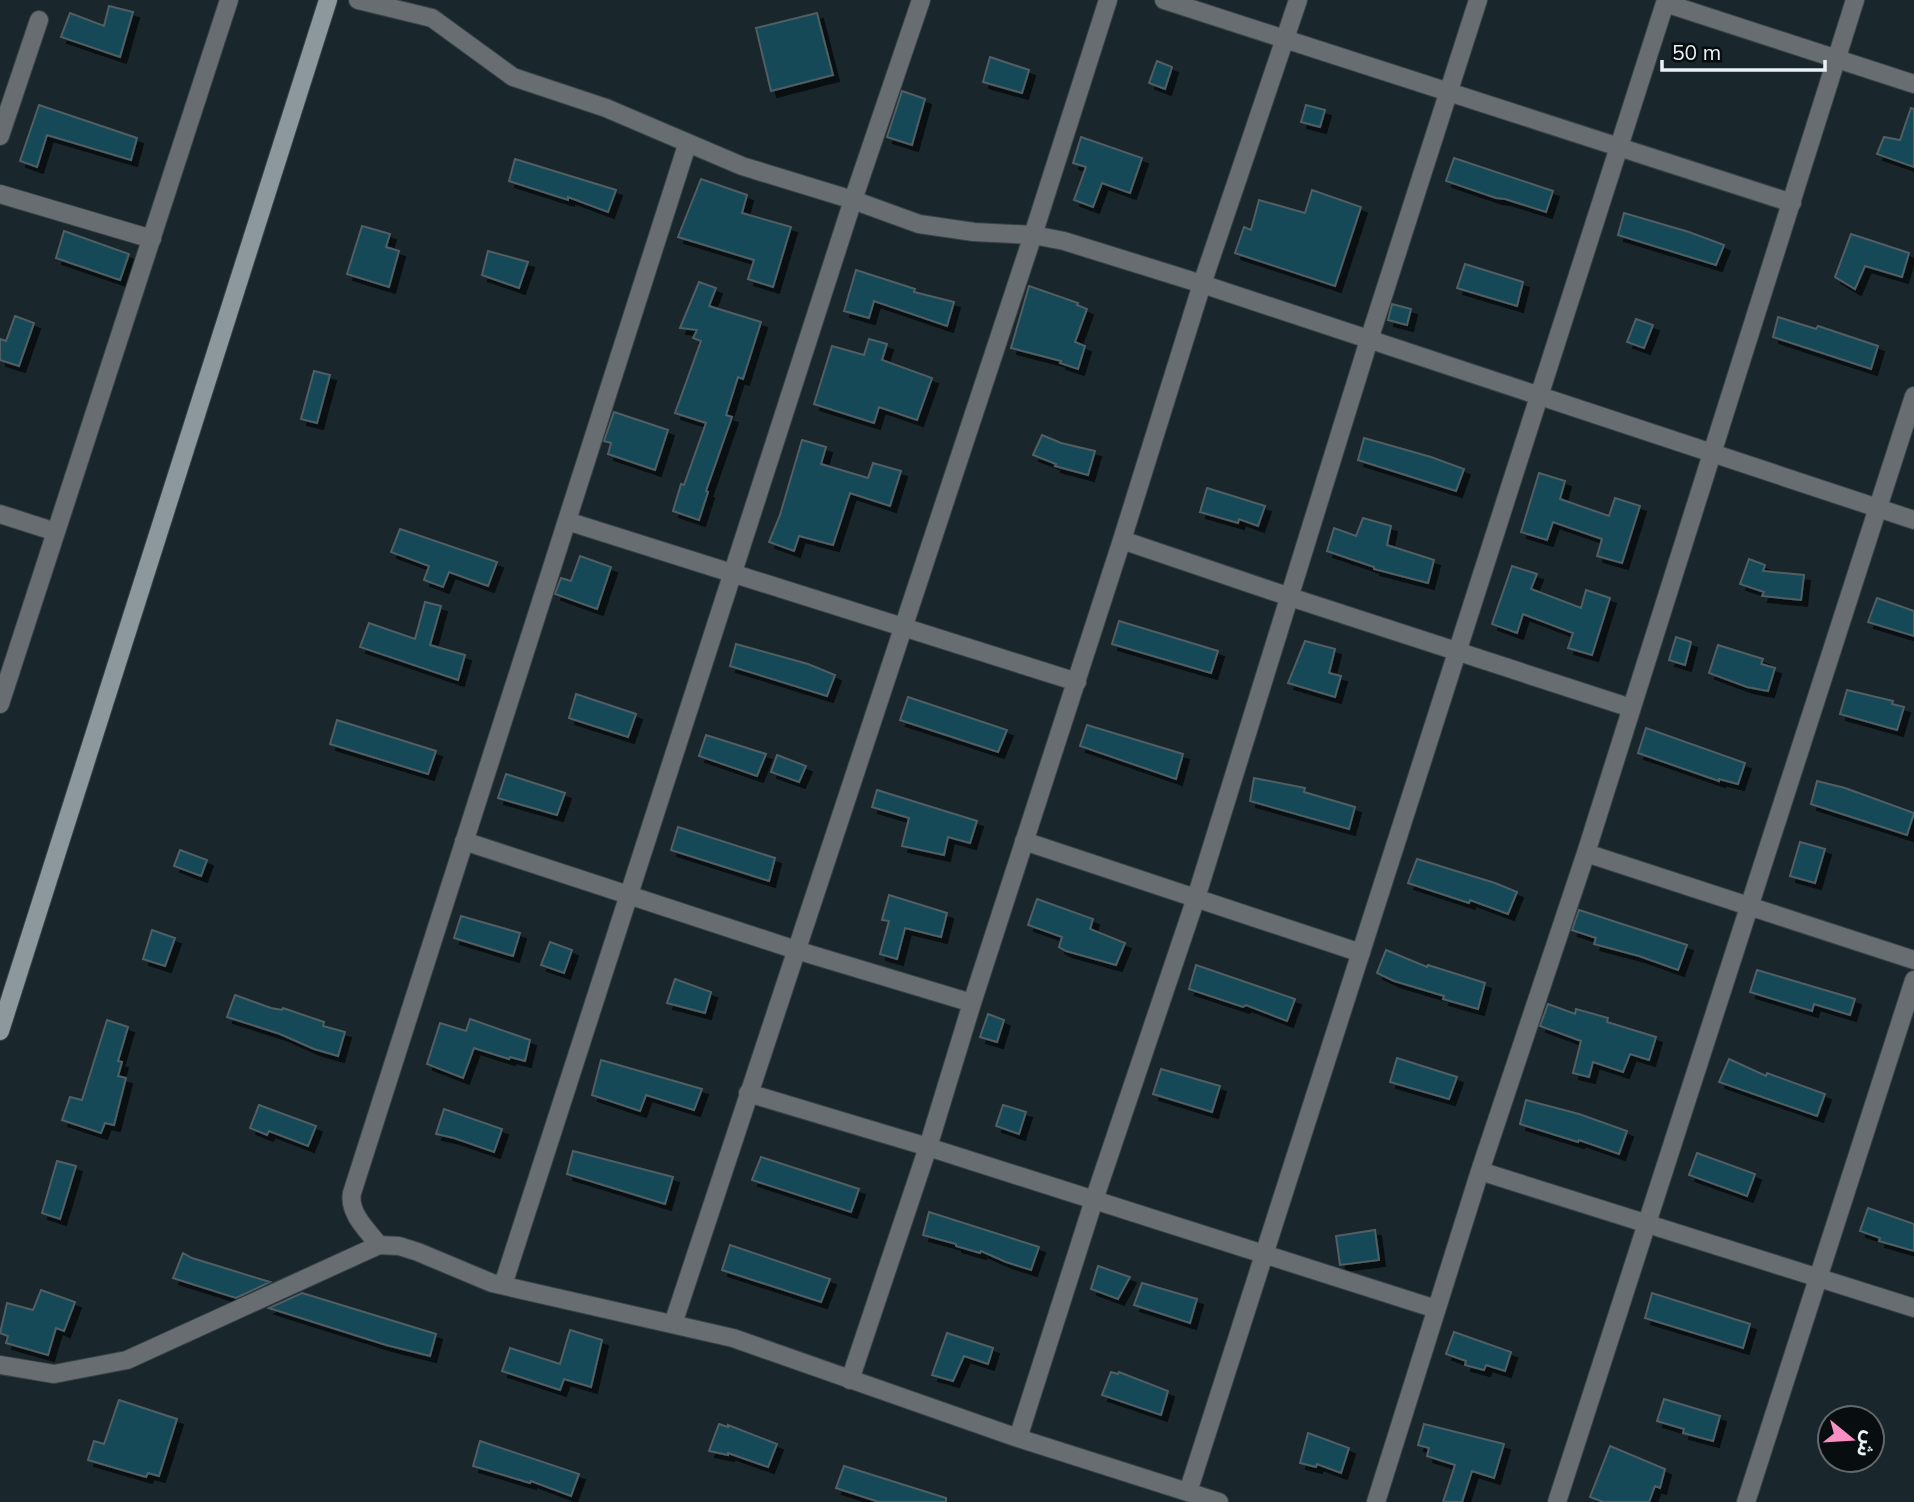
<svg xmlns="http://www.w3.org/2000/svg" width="1914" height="1502" viewBox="0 0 1914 1502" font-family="Mulish,'Noto Sans Arabic',sans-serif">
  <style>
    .building { fill: #154859; stroke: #505e64; stroke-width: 2; filter: url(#shadow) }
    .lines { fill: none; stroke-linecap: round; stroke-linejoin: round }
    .street-casing { stroke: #364347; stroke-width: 20 }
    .secondary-casing { stroke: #364347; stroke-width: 20 }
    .street { stroke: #676d70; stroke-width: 18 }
    .secondary { stroke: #8d989c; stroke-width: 18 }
  </style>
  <defs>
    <filter id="shadow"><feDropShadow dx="6" dy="6" stdDeviation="0" flood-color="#0009"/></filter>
  </defs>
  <rect width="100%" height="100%" fill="#19262b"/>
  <path class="building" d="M109 6 133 12 120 57 61 37 70 13 104 26Z
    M817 13 833 75 771 91 756 28Z
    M990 57 1029 70 1022 93 983 82Z
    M1157 61 1172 67 1165 89 1149 83Z
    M902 91 925 99 912 145 887 137Z
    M39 105 137 138 131 160 47 135 37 167 20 161Z
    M1306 105 1325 110 1320 127 1301 122Z
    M1911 108 1914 109V167L1877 154 1884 137 1900 140Z
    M1081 137 1142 158 1130 193 1102 183 1093 207 1074 200 1086 167 1073 163Z
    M1454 158 1553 191 1546 212 1505 199 1496 198 1446 181Z
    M515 159 616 190 608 212 568 197V200L509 181Z
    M701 179 747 195 742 213 791 227 773 287 748 279 754 260 678 237Z
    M1312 190 1361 207 1335 286 1235 253 1244 227 1251 230 1259 200 1305 213Z
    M1624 213 1689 232 1724 245 1716 265 1618 235Z
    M362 226 390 234 386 247 399 251 389 287 347 274Z
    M64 231 129 254 120 280 56 258Z
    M1851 234 1909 253 1902 277 1865 266 1855 289 1835 277Z
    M488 251 528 262 519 288 482 275Z
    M1465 264 1523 282 1517 306 1457 288Z
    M856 270 915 289 914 292 954 302 947 326 874 301 869 318 844 311Z
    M699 282 716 288 709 306 761 322 743 379 738 377 726 415 732 417 706 491 708 492 699 520 673 511 681 484 684 485 706 423 675 413 701 341 693 338 697 330 680 328Z
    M1029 286 1078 303 1077 305 1087 309 1075 342 1085 346 1078 369 1060 363 1061 361 1011 348Z
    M1392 304 1411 309 1407 325 1388 320Z
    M15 316 34 323 19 366 0 360V339L6 341Z
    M1778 317 1816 329 1818 326 1878 346 1871 369 1773 337Z
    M1636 319 1653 325 1644 348 1627 342Z
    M869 339 887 344 882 360 932 378 917 420 879 407 874 423 814 404 832 346 864 355Z
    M314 371 330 375 317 423 301 419Z
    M614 412 668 430 655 470 608 454 611 443 604 441Z
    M1042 435 1061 443 1095 451 1088 475 1055 466 1056 464 1033 455Z
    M1364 438 1431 457 1464 469 1456 491 1358 460Z
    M802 440 826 447 821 464 868 478 873 463 901 471 890 506 850 493 833 545 799 536 794 551 769 542 780 515Z
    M1539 473 1565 481 1560 499 1609 516 1615 498 1640 506 1622 563 1597 556 1602 539 1553 522 1547 540 1521 532Z
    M1207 488 1265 506 1258 526 1239 519 1238 523 1200 512Z
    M1363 518 1391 526 1387 545 1434 560 1428 583 1374 569V567L1327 551 1334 528 1356 536Z
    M400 529 497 562 488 586 449 572 443 587 424 580 429 566 391 552Z
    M580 556 611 567 597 609 555 594 561 578 571 581Z
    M1749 559 1765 565 1763 571 1804 575 1801 600 1762 596 1764 592 1740 584Z
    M1512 566 1537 574 1531 589 1581 608 1586 590 1610 598 1592 655 1568 648 1573 633 1523 614 1517 633 1492 624Z
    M1877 598 1914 611V636L1868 622Z
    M425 602 441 606 430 645 465 655 458 680 360 647 369 623 415 639Z
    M1119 621 1218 651 1211 673 1112 644Z
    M1676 637 1691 642 1685 665 1669 660Z
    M1305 641 1335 649 1329 673 1341 676 1335 697 1288 683Z
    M736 644 808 664 835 675 827 696 730 666Z
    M1718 645 1763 659 1761 664 1775 668 1768 691 1747 687 1709 673Z
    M1847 690 1893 701 1892 704 1904 707 1897 730 1840 714Z
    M576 694 636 714 628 737 569 718Z
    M908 697 1007 730 998 752 900 720Z
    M337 720 436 751 428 774 330 744Z
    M1087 725 1183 754 1176 779 1080 746Z
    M1646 728 1745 763 1738 784 1719 779V781L1638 753Z
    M706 735 766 754 757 776 699 756Z
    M777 755 806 766 799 782 771 772Z
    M506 774 565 793 557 815 498 798Z
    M1254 778 1305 788 1304 792 1355 807 1349 829 1250 801Z
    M1817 781 1845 788 1914 813 1907 835 1811 804Z
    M877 790 977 821 970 843 948 837 944 855 902 846 909 818 872 807Z
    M678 827 775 858 769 881 671 850Z
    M1800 842 1825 849 1815 883 1790 876Z
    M180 850 207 860 201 876 174 866Z
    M1417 859 1495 883 1517 892 1508 914 1470 900 1469 903 1408 883Z
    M889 895 947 913 941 937 905 928 897 959 880 954 889 921 882 920Z
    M1037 899 1093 919 1090 929 1125 943 1116 965 1066 951 1059 947 1062 937 1028 925Z
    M1579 910 1687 945 1678 970 1639 956 1594 944 1596 938 1572 930Z
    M461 916 520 933 513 956 454 938Z
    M152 930 175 938 165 966 143 959Z
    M550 942 572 950 564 973 541 965Z
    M1386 950 1427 967 1428 965 1485 983 1478 1009 1443 999 1444 996 1394 981 1377 973Z
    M1196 965 1295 999 1287 1021 1246 1005 1243 1007 1189 989Z
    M1757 970 1855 999 1850 1015 1814 1004 1812 1011 1750 992Z
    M675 979 711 992 705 1013 667 1003Z
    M235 995 271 1008 282 1010 283 1008 324 1022 323 1026 345 1032 338 1056 314 1049 280 1034 227 1017Z
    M1548 1004 1575 1014 1576 1009 1608 1018 1607 1022 1656 1037 1649 1060 1630 1054 1623 1072 1593 1062 1589 1077 1573 1073 1581 1041 1540 1026Z
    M988 1014 1004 1020 997 1042 980 1037Z
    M470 1019 530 1040 525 1061 510 1057 509 1059 474 1048 463 1078 427 1064 440 1023 466 1031Z
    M107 1020 128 1027 118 1061 122 1062 118 1076 126 1078 114 1125 105 1123 101 1133 62 1120 70 1097 82 1100Z
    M1397 1058 1457 1077 1449 1099 1390 1082Z
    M1729 1059 1766 1076 1767 1073 1825 1094 1817 1116 1719 1082Z
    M601 1060 702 1089 694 1110 646 1095 640 1111 592 1095Z
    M1161 1069 1220 1086 1212 1112 1153 1094Z
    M1526 1100 1579 1114 1627 1131 1619 1154 1579 1140 1578 1142 1520 1124Z
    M259 1105 316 1126 308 1146 269 1131 267 1135 250 1128Z
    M1003 1105 1026 1112 1019 1134 996 1126Z
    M444 1109 502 1129 494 1152 454 1138 436 1134Z
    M573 1151 673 1177 665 1204 567 1174Z
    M1697 1153 1755 1174 1747 1196 1689 1175Z
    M761 1157 859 1189 851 1212 752 1180Z
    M57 1161 76 1166 60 1219 42 1213Z
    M1868 1208 1914 1224V1251L1879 1241 1880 1238 1860 1231Z
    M929 1212 1039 1247 1031 1270 1006 1262 981 1251 980 1253 956 1246V1244L923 1235Z
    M1375 1230 1379 1260 1340 1265 1336 1236Z
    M730 1245 830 1279 821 1302 722 1270Z
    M183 1253 192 1258 270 1282 236 1298 173 1278Z
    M1098 1266 1130 1277 1118 1299 1091 1289Z
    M1142 1283 1197 1299 1190 1323 1134 1305Z
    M41 1290 75 1302 64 1331 56 1328 48 1355 6 1343 8 1336 0 1333 7 1303 33 1310Z
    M302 1293 436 1334 430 1356 386 1345 269 1308Z
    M1652 1293 1750 1324 1743 1348 1645 1318Z
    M570 1330 602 1340 591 1387 564 1379 560 1390 502 1371 510 1348 560 1364Z
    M1454 1332 1511 1352 1505 1371 1486 1365 1484 1370 1465 1365 1466 1361 1446 1354Z
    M947 1333 993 1348 988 1364 964 1356 953 1381 932 1375Z
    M1111 1372 1118 1374 1119 1372 1168 1391 1161 1415 1102 1395Z
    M1664 1399 1720 1416 1713 1441 1683 1433 1684 1429 1657 1421Z
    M119 1400 177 1419 159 1476 148 1473 146 1477 88 1460 94 1441 104 1444Z
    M719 1424 728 1427V1425L777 1444 768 1467 728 1453V1455L709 1451Z
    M1424 1424 1504 1444 1494 1478 1472 1471 1462 1502H1443L1455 1465 1427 1456 1429 1448 1418 1445Z
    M1308 1433 1349 1448 1341 1473 1317 1464 1316 1467 1300 1463Z
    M480 1441 579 1474 571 1496 531 1481 530 1483 473 1466Z
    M1610 1446 1665 1469 1660 1488 1655 1486 1649 1502H1603L1590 1497Z
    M844 1466 946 1498V1502H879L836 1488Z"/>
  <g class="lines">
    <g class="street-casing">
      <path id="street" d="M358 0 432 18 513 77 606 108 742 166 853 200 919 224 974 232 1033 235 1064 241 1202 284 1914 520
        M1164 0 1792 203
        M1665 3 1914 84
        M0 136 39 20
        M0 194 152 239
        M0 514 56 532
        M567 521 1077 682
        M1122 540 1290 597 1631 708
        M0 704 229 0
        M464 841 796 950 972 1003
        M1024 841 1361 953
        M1586 853 1914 960
        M748 1093 928 1147 1436 1309
        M1480 1171 1914 1308
        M379 1245C368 1231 348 1213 352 1193L687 145
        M503 1285 853 200 921 0
        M673 1324 1033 235 1108 0
        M0 1365 54 1374 127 1360 379 1245 399 1246 418 1252 492 1283 733 1338 1018 1438 1219 1502
        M850 1380 928 1147 972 1003 1122 540 1202 284 1298 0
        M1018 1438 1094 1200 1196 898 1369 340 1478 0
        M1188 1492 1666 0
        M1376 1502 1480 1171 1586 853 1855 0
        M1557 1502 1914 396
        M1746 1502 1914 980"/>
    </g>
    <g class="secondary-casing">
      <path id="secondary" d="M0 1031 328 0"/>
    </g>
    <use href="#street" class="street"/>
    <use href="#secondary" class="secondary"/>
  </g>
  <g transform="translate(1851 1439) rotate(108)"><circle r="33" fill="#080e10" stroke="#62696c" stroke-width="2"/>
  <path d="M0-5L12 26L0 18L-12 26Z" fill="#fa8fc6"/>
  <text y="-10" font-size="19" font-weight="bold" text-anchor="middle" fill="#eaf2f5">ش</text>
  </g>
  <path d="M1662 60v10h163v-10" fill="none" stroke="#eaf2f5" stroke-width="3.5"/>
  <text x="1672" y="60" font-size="21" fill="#eaf2f5" stroke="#080e10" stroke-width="5" paint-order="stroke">50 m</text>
</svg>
